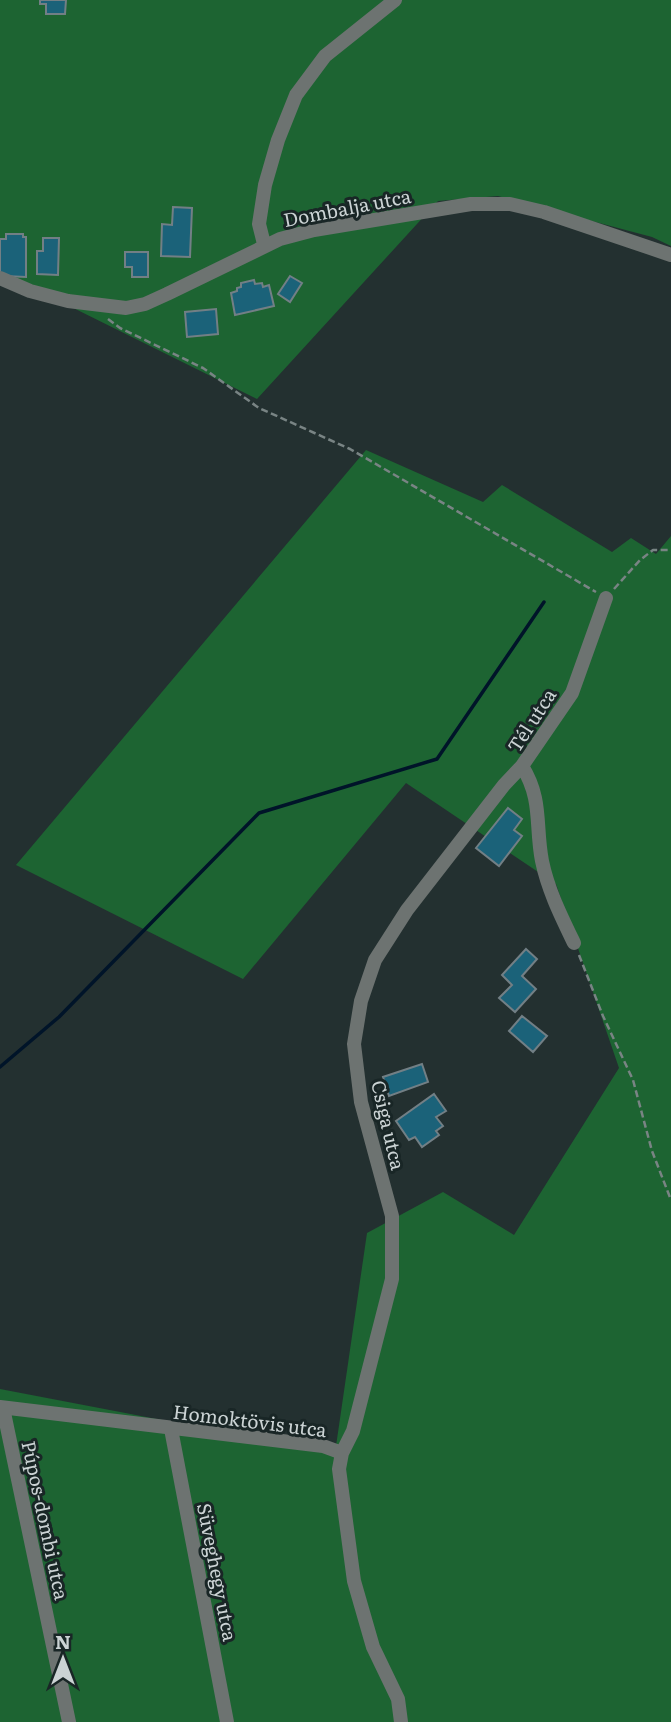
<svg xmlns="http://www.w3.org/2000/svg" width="671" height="1722" viewBox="0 0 671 1722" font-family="Literata,serif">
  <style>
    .green { fill: #1d6432 }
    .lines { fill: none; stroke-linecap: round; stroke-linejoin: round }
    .stream { stroke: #001429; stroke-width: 3.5 }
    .building { fill: #1b6279; stroke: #727f85; stroke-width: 2 }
    .path { stroke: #798484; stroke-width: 2.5; stroke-dasharray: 7 3.5; stroke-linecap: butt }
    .minor { stroke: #6d7371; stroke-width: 14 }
    .labels { text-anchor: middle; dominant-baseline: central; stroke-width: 6; stroke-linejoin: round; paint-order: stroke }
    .street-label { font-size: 19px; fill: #cbd3d4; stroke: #192626 }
  </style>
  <rect width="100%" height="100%" fill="#233030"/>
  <path class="green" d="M0 0H671V246L652 237 498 196 438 201 257 399 33 288 0 270Z
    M366 450 483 502 502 485 612 552 631 538 656 554 671 536V1722H0V1389L335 1453 367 1233 443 1192 514 1235 619 1068 556 884 406 783 243 979 16 865Z"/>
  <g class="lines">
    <path class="stream" d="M0 1067 59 1017 259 813 437 759 544 602"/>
  </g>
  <path class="building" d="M40 0H66L65 14H46V4H40Z
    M173 207 192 208 190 257 161 256 162 224 172 225Z
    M6 234H23V237H26V277L4 276 0 272V239H6Z
    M43 238H59L58 275 37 274V251H43Z
    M125 252H148V277H132V267H125Z
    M290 276 302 283 290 302 278 294Z
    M254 280 255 284 262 283 263 287 269 285 274 306 235 315 231 293 237 291V288L241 287V283Z
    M216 309 218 334 187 337 185 312Z
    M508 808 522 819 514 830 522 836 499 866 476 848Z
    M526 949 537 959 522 976 536 989 515 1012 499 998 512 985 502 975Z
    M522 1016 547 1036 533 1052 509 1031Z
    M422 1064 428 1082 389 1096 383 1077Z
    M434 1094 446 1111 436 1117 443 1126 436 1131 439 1135 422 1147 415 1137 409 1140 396 1121Z"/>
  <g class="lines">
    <path class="path" d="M108 319 120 328 203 368 259 408 350 449 596 592
      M614 589 640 560 653 550H671
      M579 955 603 1016 633 1080 652 1151 671 1200"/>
    <path class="minor" d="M264 244 259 224 265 185 278 140 296 95 325 56 395 0
      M0 278 30 291 68 301 126 308 145 304 167 294 280 239 314 230 471 204H510L544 212 671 255
      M522 766C543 800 535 825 542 861 548 890 561 916 574 943
      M0 1407 323 1446 342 1453
      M3 1408 69 1722
      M171 1429 227 1722
      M401 1722 398 1699 373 1647 354 1581 339 1469 342 1453 353 1431 392 1279V1216L361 1102 354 1044 361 1001 375 960 407 910 504 785 522 766 572 693 606 598"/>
  </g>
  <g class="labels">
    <g class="street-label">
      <text transform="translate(347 207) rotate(-11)">Dombalja utca</text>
      <text transform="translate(531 720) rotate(-57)">Tél utca</text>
      <text transform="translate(389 1125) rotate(77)">Csiga utca</text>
      <text transform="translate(250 1420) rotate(7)">Homoktövis utca</text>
      <text transform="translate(46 1520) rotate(78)">Púpos-dombi utca</text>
      <text transform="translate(218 1572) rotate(79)">Süveghegy utca</text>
    </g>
  </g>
  <g transform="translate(63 1659)" stroke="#192626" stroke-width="5" paint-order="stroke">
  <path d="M0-5L12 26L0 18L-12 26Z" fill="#cbd3d4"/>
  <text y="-10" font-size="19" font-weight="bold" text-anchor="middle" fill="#cbd3d4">N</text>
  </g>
</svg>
